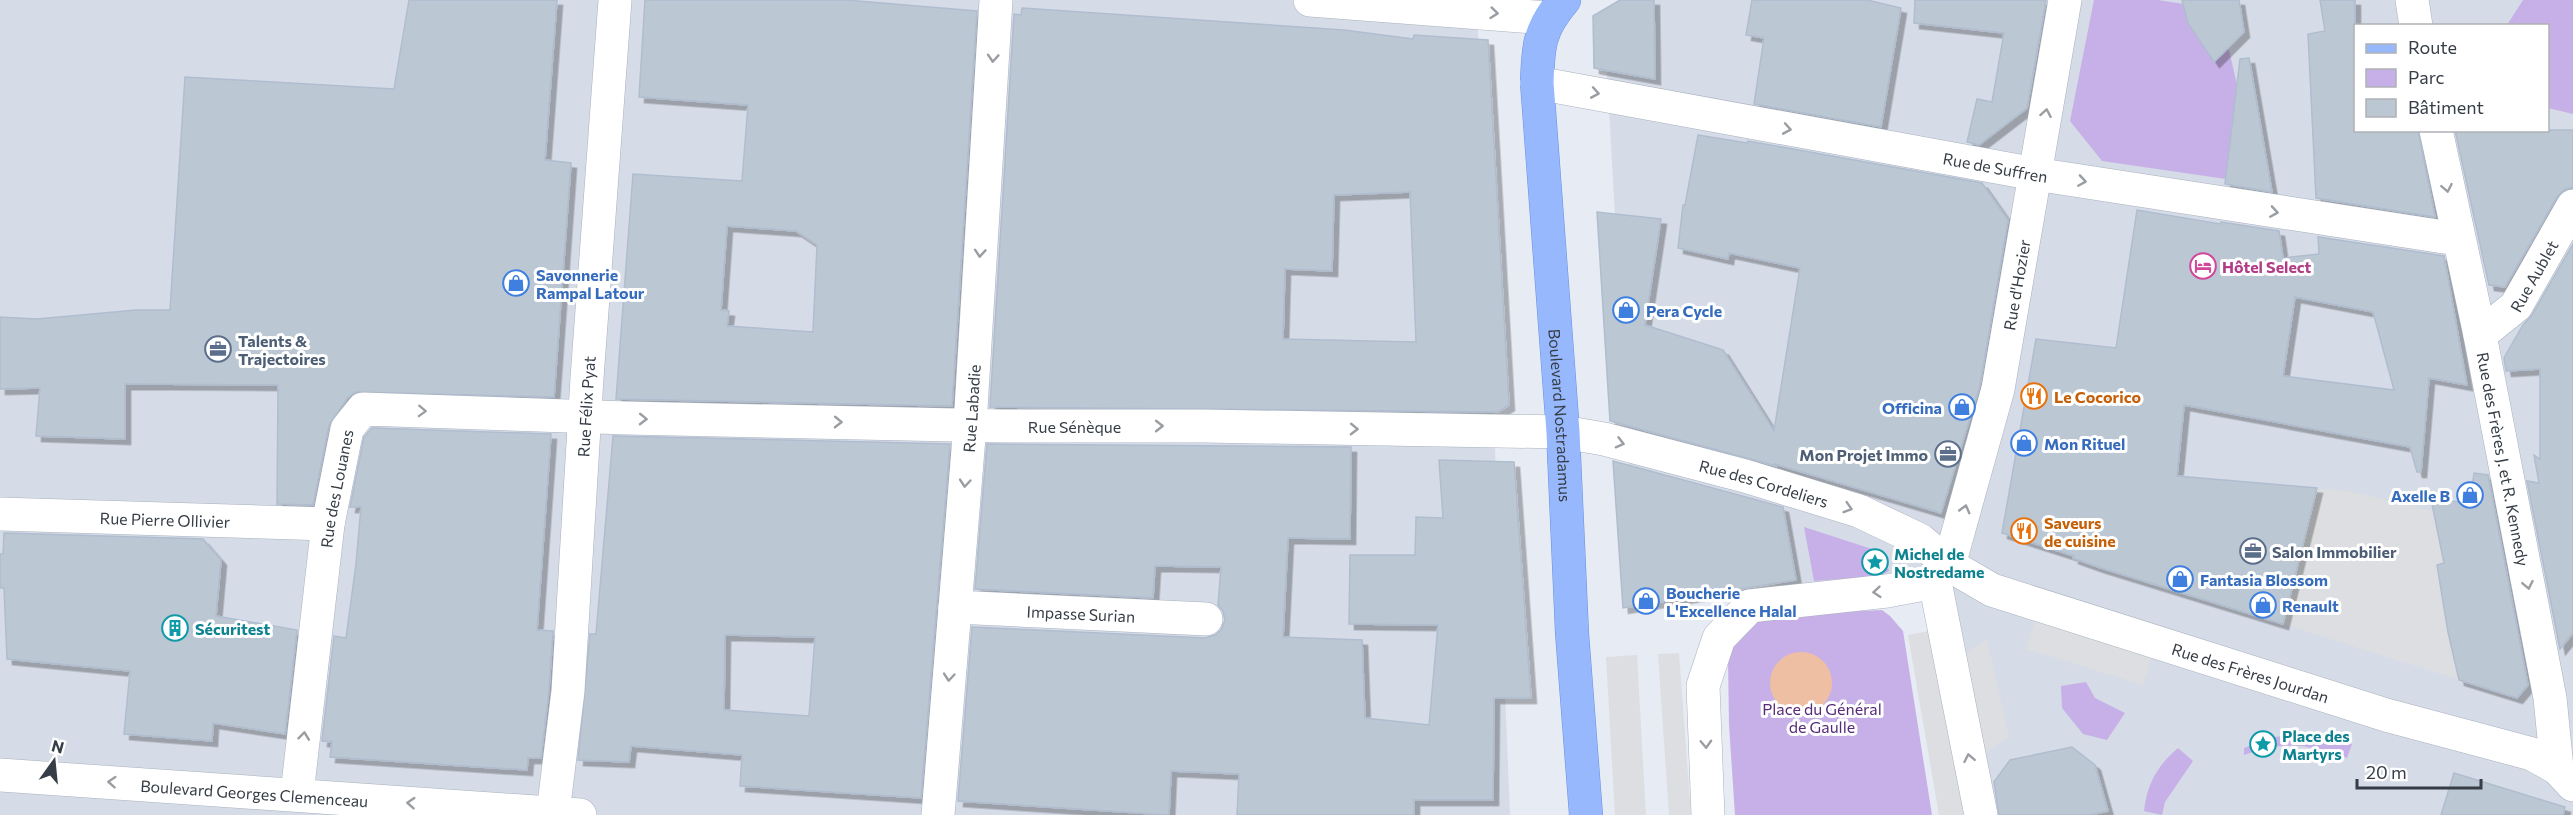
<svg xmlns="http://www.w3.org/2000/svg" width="2573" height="815" viewBox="0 0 2573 815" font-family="Commissioner,sans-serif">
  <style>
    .residential { fill: #d5dbe7; fill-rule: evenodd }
    .green { fill: #c6b0e7 }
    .parking { fill: #dcdee1 }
    .water { fill: #efbfa4 }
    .building { fill: #bcc7d4; stroke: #b0bdcf; stroke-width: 1.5; fill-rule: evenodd; filter: url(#shadow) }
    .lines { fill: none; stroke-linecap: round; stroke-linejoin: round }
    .minor-casing { stroke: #a9b2be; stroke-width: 34 }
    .tertiary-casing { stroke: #a9b2be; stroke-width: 34 }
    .primary-casing { stroke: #6691e1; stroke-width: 34 }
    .minor { stroke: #fff; stroke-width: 33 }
    .tertiary { stroke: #fff; stroke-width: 33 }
    .primary { stroke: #97b8fc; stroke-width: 33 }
    .oneway { stroke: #9a9ea2 }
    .labels { text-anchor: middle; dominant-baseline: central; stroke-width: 6; stroke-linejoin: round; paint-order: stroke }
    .street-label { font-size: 16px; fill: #363d46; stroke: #fff }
    .hotel-label { font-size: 16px; font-weight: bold; fill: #b23c85; stroke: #fff; text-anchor: start }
    .shop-label { font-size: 16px; font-weight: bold; fill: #366cbe; stroke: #fff; text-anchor: start }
    .service-label { font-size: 16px; font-weight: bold; fill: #4e5e75; stroke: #fff; text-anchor: start }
    .food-label { font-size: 16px; font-weight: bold; fill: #c56008; stroke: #fff; text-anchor: start }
    .culture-label { font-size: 16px; font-weight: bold; fill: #0d838f; stroke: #fff; text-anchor: start }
    .park-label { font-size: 16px; fill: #562a77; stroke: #fff }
  </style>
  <defs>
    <filter id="shadow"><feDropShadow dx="5.5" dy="5.5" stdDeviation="0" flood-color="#0004"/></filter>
  </defs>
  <rect width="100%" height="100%" fill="#e7ebf3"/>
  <path class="residential" d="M0 0H1494L1477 11 1510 815H0Z
    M1642 0H2573V815H1982L1935 582 1636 588 1604 20ZM2356 26H2548V130H2356Z"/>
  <path class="green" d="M2094 0H2158L2184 4 2216 47 2229 50 2237 85 2226 179 2102 161 2070 121Z
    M2523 0H2573V114L2548 108V26L2507 25Z
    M1804 527 1878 551 1885 558 1889 571 1880 576 1814 581Z
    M1882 610 1890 616 1903 631 1932 815H1735L1729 725 1728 660 1738 631 1760 616Z
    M2086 682 2095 698 2125 713 2107 740 2083 734 2062 708 2061 686Z
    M2310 734 2352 744 2347 758C2305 744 2287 740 2244 755V748L2274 737Z
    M2178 748 2193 761 2165 802 2162 815 2144 811C2147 784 2157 766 2178 748Z"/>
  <path class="parking" d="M2317 488 2353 492 2434 511 2444 563 2437 565 2459 680 2283 624Z
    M2035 620 2152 656 2143 685 2026 649Z
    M1935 630 1966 815H1939L1908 635Z
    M1987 639 2009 737 1984 754 1963 655Z
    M1679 653 1691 815H1669L1658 654Z
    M1637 655 1646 815H1615L1606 657Z"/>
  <path class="water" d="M1770 683a31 31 0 1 1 62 0a31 31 0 1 1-62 0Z"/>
  <path class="building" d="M409 0H557L545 160 571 163 554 397 356 392 348 397 329 425 313 505 277 504 278 385 125 384V439L36 436 40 388 0 389V317L37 319 136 310H170L185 77 394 89Z
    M645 0H846L977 11 952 406 616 399 633 174 742 181 748 105 639 97ZM727 226 796 231 817 245 813 332 727 326 729 311 721 310Z
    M1620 0H1654L1655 79 1594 68 1593 16Z
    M1752 0H1867L1901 8 1881 127 1754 104 1764 38 1746 35Z
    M1915 0H2046L2027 108 1979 145 1967 142 1977 99 1992 102 2004 33 1914 23Z
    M2182 0H2239L2244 32 2214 62 2188 23Z
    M2320 0H2355V130H2418L2435 217 2316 198 2308 34 2325 31Z
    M1022 8 1344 30 1413 39 1414 35 1488 40 1509 405 1498 412 990 407 1014 14 1021 15ZM1410 192 1416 342 1283 339 1285 269 1332 271 1334 195Z
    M2249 58 2272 192 2225 184 2240 59Z
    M2455 130H2573V187L2564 190 2557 197 2505 287 2489 285Z
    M1698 135 1747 143 1748 141 1982 183 2008 220 1980 385 1941 513 1775 464 1776 466 1610 421 1597 212 1661 219 1645 325 1723 350 1774 431 1800 268 1729 253 1728 259 1678 248 1683 205H1685Z
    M2137 210 2220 224 2221 222 2279 231 2283 258 2319 254 2318 237 2444 256 2467 385 2429 378 2421 472H2417L2410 447 2184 405 2177 476 2317 488 2283 624 2098 567 2073 558 2074 556 2002 533 2036 339 2116 348ZM2295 297 2373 312 2394 390 2283 376Z
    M2573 244V633L2560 649 2527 481 2539 483 2534 455 2540 459V369L2506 371 2504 358 2523 325 2532 315Z
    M372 428 551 434 537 630 553 631 549 689 541 758H528L527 770 330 757 332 742 322 741 334 636 346 638 356 564 361 507H350L364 437Z
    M613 436 950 444 921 798 740 786 742 755 631 746 629 762 578 760 590 634H596ZM725 635 815 637 809 716 724 710Z
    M987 444 1351 447 1350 539 1288 538 1283 637 1362 640 1365 718 1429 725 1438 625 1349 624 1350 555H1415L1416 517 1443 518 1439 460 1514 462 1531 698H1494L1493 800H1414V815H1237L1239 774 1171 771 1169 815 958 801 972 627 1205 638 1215 635 1221 630 1225 620 1223 611 1218 605 1221 567 1155 566 1153 598 975 589Z
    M1613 461 1783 507 1796 580 1623 608Z
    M2474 473 2488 475 2528 685 2517 698 2459 680 2448 632 2437 565 2444 563 2431 499 2470 503Z
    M4 533 203 539 221 560 216 616 297 630 285 734 213 723 212 741 124 734 130 671 7 659 4 588H0V554H3Z
    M2072 747 2095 765 2108 811 2090 815H1999L1994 782 2010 760Z
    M2454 773 2565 807 2563 815H2441Z"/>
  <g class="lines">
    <g class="minor-casing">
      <g id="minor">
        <path d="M1310 0 1548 18"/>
        <path id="s1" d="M1537 83 2035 174 2457 239"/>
        <path id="s2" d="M2480 335 2516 306 2573 206"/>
        <path id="s3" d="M0 514 328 524"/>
        <path id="s4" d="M955 607 1206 619"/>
        <path id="s5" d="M0 775 580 815"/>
        <path id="s6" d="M297 794 328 524 347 429 363 409 627 418 1003 426H1204L1563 432 1604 439 1745 476 1859 511 1920 540 1949 565 1992 590 2386 715 2532 754 2557 768"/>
        <path id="s7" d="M553 813 568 691 587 378 615 0"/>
        <path id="s8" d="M938 815 970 425 996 0"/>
        <path d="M1708 815 1703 686 1719 638 1750 606 1887 591 1935 582"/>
        <path id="s9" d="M1981 815 1935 582 1949 565 1998 389 2065 0"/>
      </g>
    </g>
    <g class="tertiary-casing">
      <g id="tertiary">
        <path d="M2412 0 2416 26"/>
        <path id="s10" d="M2436 130 2480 335 2550 698 2557 768 2573 785"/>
      </g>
    </g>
    <g class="primary-casing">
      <g id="primary">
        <path id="s11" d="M1564 0C1539 29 1538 46 1537 83L1563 432 1572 633 1586 815"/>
      </g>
    </g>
    <use href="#minor" class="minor"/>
    <use href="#tertiary" class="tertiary"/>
    <use href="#primary" class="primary"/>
  </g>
  <defs><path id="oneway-chevron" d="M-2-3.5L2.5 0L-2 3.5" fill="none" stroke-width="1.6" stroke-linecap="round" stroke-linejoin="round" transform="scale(1.5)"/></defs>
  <g class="oneway">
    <use href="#oneway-chevron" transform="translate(1494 13) rotate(6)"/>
    <use href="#oneway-chevron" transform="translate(993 58) rotate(94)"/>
    <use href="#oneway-chevron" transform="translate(1595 93) rotate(10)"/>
    <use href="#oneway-chevron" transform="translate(2046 113) rotate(-80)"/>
    <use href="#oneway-chevron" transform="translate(1787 129) rotate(10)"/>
    <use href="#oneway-chevron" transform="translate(2082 181) rotate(9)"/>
    <use href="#oneway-chevron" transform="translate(2447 188) rotate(79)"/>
    <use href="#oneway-chevron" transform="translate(2274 212) rotate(9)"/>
    <use href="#oneway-chevron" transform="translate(980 253) rotate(94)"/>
    <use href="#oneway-chevron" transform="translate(422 411) rotate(2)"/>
    <use href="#oneway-chevron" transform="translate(643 419) rotate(1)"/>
    <use href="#oneway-chevron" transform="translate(838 422) rotate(1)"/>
    <use href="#oneway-chevron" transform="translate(1159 426)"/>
    <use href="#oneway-chevron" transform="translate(1354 429) rotate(1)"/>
    <use href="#oneway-chevron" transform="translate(1620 443) rotate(15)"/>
    <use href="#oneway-chevron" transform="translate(965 483) rotate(95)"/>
    <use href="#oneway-chevron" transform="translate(1848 508) rotate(17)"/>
    <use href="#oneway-chevron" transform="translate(1965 509) rotate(-75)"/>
    <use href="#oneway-chevron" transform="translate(2528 585) rotate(79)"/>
    <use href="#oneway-chevron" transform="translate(1877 592) rotate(175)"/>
    <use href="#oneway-chevron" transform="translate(949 677) rotate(95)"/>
    <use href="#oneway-chevron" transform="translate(304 736) rotate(-83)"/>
    <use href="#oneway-chevron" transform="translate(1706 744) rotate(88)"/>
    <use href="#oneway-chevron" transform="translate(1969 758) rotate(-101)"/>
    <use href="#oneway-chevron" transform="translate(112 782) rotate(-176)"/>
    <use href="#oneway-chevron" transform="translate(411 803) rotate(-176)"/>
  </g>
  <defs>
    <g id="hotel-ring" transform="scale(1.35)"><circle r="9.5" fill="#fff" stroke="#d1479c" stroke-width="1.5"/><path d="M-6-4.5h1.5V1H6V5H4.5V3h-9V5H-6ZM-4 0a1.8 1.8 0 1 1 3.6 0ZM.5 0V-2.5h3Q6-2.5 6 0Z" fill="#d1479c"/></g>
    <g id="shop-ring" transform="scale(1.35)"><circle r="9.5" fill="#fff" stroke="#3f7fe0" stroke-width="1.5"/><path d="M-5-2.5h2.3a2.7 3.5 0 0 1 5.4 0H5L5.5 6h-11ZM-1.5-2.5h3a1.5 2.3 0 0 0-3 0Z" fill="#3f7fe0"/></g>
    <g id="office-ring" transform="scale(1.35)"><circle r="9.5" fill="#fff" stroke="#5c6f8a" stroke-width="1.5"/><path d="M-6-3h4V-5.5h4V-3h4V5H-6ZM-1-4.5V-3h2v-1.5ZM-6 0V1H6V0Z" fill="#5c6f8a"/></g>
    <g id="restaurant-ring" transform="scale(1.35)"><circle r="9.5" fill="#fff" stroke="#e8710a" stroke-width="1.5"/><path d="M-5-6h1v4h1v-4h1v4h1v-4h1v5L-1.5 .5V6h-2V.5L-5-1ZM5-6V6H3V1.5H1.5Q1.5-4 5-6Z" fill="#e8710a"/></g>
    <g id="sight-ring" transform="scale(1.35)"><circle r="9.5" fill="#fff" stroke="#0f9aa8" stroke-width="1.5"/><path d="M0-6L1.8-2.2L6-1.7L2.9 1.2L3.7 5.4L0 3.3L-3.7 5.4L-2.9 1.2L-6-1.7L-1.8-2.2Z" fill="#0f9aa8"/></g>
    <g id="building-ring" transform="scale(1.35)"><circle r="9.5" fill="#fff" stroke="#0f9aa8" stroke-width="1.5"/><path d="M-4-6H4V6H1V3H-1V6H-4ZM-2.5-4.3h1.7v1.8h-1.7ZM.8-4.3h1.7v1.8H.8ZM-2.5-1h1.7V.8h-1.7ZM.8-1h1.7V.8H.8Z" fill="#0f9aa8"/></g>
  </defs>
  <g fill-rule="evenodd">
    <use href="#hotel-ring" x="2203" y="266"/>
    <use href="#shop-ring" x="516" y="283"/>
    <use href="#shop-ring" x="1626" y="310"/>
    <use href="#office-ring" x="218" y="349"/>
    <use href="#restaurant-ring" x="2034" y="396"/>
    <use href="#shop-ring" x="1962" y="407"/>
    <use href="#shop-ring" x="2024" y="443"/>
    <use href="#office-ring" x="1948" y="454"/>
    <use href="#shop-ring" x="2470" y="495"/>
    <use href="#restaurant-ring" x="2024" y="531"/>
    <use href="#office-ring" x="2253" y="551"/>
    <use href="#sight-ring" x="1875" y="562"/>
    <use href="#shop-ring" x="2180" y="579"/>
    <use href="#shop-ring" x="1646" y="601"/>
    <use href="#shop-ring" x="2263" y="605"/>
    <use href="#building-ring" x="175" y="628"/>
    <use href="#sight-ring" x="2263" y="744"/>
  </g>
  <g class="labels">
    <g class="street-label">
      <text stroke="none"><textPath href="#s1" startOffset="466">Rue de Suffren</textPath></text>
      <text stroke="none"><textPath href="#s2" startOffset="81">Rue Aublet</textPath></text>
      <text stroke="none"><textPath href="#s9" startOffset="548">Rue d'Hozier</textPath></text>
      <text stroke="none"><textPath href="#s7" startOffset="408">Rue Félix Pyat</textPath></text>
      <text stroke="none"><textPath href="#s8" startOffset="408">Rue Labadie</textPath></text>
      <text stroke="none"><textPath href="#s11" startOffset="423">Boulevard Nostradamus</textPath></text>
      <text stroke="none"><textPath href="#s6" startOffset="1106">Rue Sénèque</textPath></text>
      <text stroke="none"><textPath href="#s10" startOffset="336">Rue des Frères J. et R. Kennedy</textPath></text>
      <text stroke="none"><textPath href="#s6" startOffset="1802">Rue des Cordeliers</textPath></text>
      <text stroke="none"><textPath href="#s6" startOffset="308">Rue des Louanes</textPath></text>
      <text stroke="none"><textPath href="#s3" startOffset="165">Rue Pierre Ollivier</textPath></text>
      <text stroke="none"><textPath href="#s4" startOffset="126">Impasse Surian</textPath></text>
      <text stroke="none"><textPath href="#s6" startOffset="2328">Rue des Frères Jourdan</textPath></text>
      <text stroke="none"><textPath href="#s5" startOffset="255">Boulevard Georges Clemenceau</textPath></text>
    </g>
    <g class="hotel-label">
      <text x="2222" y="266">Hôtel Select</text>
    </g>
    <g class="shop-label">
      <text x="536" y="274">Savonnerie<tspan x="536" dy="18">Rampal Latour</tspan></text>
      <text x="1646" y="310">Pera Cycle</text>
      <text x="1942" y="407" text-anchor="end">Officina</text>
      <text x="2044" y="443">Mon Rituel</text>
      <text x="2450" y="495" text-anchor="end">Axelle B</text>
      <text x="2200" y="579">Fantasia Blossom</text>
      <text x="1666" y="592">Boucherie<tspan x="1666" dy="18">L'Excellence Halal</tspan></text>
      <text x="2282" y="605">Renault</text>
    </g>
    <g class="service-label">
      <text x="238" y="340">Talents &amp;<tspan x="238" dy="18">Trajectoires</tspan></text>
      <text x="1928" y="454" text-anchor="end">Mon Projet Immo</text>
      <text x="2272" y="551">Salon Immobilier</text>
    </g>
    <g class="food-label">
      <text x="2054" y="396">Le Cocorico</text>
      <text x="2044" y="522">Saveurs<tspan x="2044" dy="18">de cuisine</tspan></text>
    </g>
    <g class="culture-label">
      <text x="1894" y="553">Michel de<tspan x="1894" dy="18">Nostredame</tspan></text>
      <text x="195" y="628">Sécuritest</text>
      <text x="2282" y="735">Place des<tspan x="2282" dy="18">Martyrs</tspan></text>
    </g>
    <g class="park-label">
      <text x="1822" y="708">Place du Général<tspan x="1822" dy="18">de Gaulle</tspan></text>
    </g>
  </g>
  <rect x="2354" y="24" width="195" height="108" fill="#ffffff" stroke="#afb1b5" stroke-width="1.5"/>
  <rect x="2366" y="44" width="30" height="9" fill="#97b8fc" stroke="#afb1b5" stroke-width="1.5"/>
  <text x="2408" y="54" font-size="18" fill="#363d46">Route</text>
  <rect x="2366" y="69" width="30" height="18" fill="#c6b0e7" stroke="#afb1b5" stroke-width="1.5"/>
  <text x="2408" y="84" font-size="18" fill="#363d46">Parc</text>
  <rect x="2366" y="99" width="30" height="18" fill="#bcc7d4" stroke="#afb1b5" stroke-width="1.5"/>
  <text x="2408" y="114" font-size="18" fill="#363d46">Bâtiment</text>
  <g transform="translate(54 761) rotate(15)" stroke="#ffffff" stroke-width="4.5" paint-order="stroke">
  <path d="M0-4.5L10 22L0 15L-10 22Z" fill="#363d46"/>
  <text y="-9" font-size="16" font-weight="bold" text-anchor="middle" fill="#363d46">N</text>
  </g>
  <path d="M2357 779v9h124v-9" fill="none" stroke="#363d46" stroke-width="3"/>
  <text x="2366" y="779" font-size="18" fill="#363d46" stroke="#ffffff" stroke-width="4.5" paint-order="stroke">20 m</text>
</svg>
